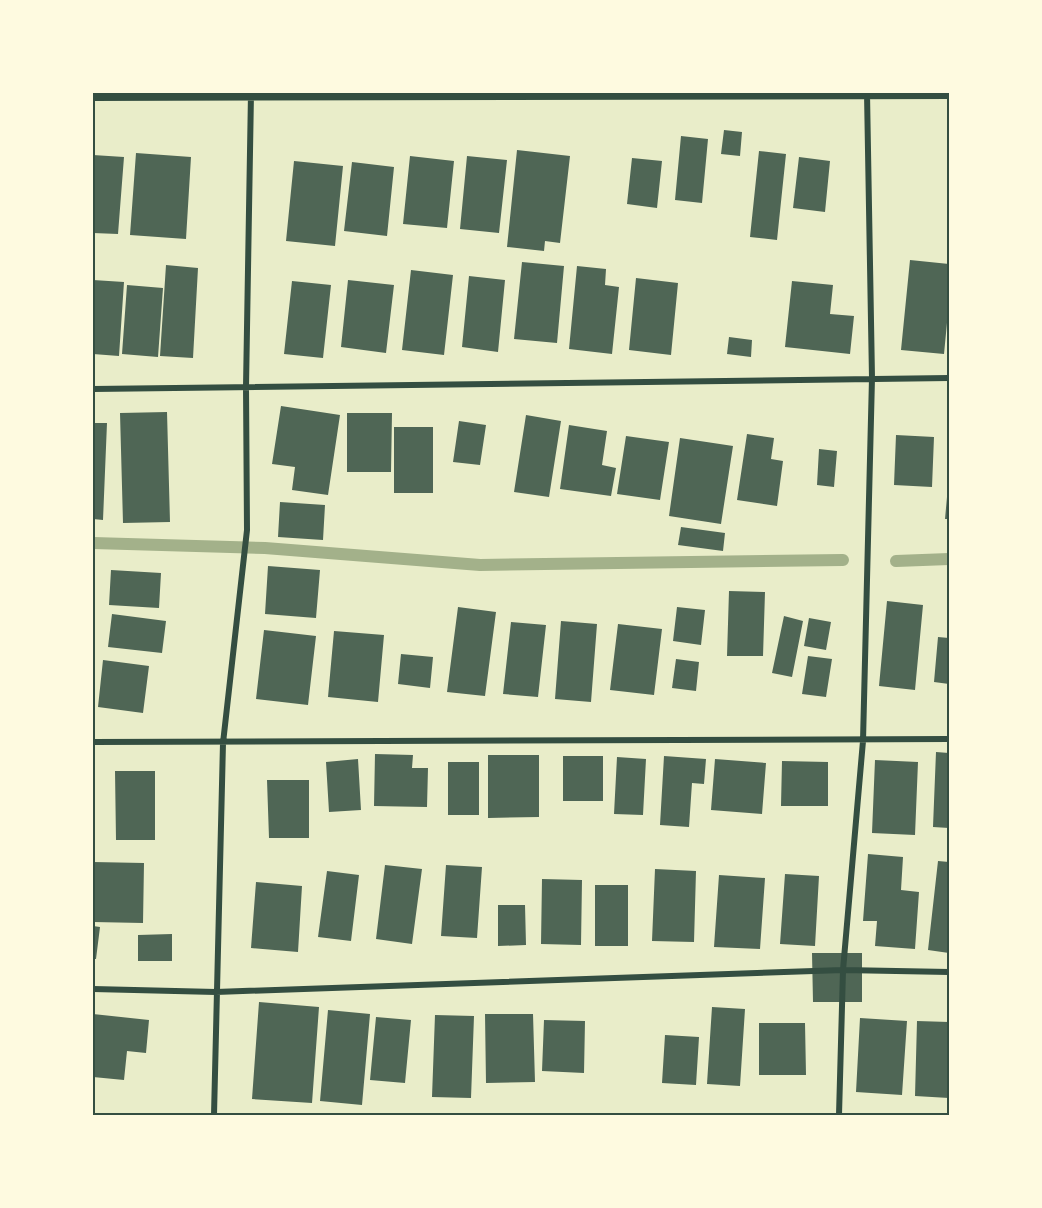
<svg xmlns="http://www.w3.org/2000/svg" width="1042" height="1208" viewBox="0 0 1042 1208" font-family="'PT Sans Narrow',sans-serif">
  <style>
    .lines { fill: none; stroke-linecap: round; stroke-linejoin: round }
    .stream { stroke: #a3b18a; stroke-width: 12 }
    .building { fill: #4f6655 }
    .minor { stroke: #344e41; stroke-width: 6 }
    .neatline { fill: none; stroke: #344e41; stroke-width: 2 }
  </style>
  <rect width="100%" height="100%" fill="#e9edc9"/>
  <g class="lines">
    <path class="stream" d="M93 543 265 548 480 565 843 560
      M896 561 949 559"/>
  </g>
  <path class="building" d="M724 130 742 132 740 156 721 154Z
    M681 136 708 139 702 203 675 200Z
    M517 150 570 156 560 243 545 241 544 251 507 247Z
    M759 151 786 154 777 240 750 237Z
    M136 153 191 157 186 239 130 235Z
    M93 155 124 157 118 234 93 233Z
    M410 156 454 161 447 228 403 224Z
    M467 156 507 160 499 233 460 229Z
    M799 157 830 161 825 212 793 208Z
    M632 158 662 161 657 208 627 204Z
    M294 161 343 166 335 246 286 241Z
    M352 162 394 167 387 236 344 231Z
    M910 260 949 264V302L944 354 901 350Z
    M522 262 564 266 557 343 514 339Z
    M166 265 198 268 193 358 160 356Z
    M577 266 606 269 605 285 619 287 612 354 569 349Z
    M411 270 453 275 444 355 402 350Z
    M469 276 505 280 498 352 462 347Z
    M636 278 678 283 671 355 629 350Z
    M93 280 124 282 119 356 93 354Z
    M348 280 394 285 386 353 341 347Z
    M292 281 331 285 323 358 284 354Z
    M792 281 833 285 830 314 854 316 850 354 785 347Z
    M127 285 163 288 158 357 122 354Z
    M729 337 752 340 751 357 727 354Z
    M281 406 340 415 328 495 292 490 295 467 272 464Z
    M167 412 170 522 123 523 120 413Z
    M347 413H392L391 472H347Z
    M526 415 561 421 549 497 514 492Z
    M459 421 486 425 480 465 453 462Z
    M93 423H107L103 520 93 519Z
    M569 425 607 431 602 465 616 468 611 496 560 489Z
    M394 427H433V493H394Z
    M747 434 774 438 771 459 783 461 777 506 737 500Z
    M896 435 934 437 932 487 894 485Z
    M626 436 669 442 660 500 617 494Z
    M680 438 733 446 721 524 669 516Z
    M819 449 837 451 834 487 817 485Z
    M947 497H949V519H945Z
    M280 502 325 505 323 540 278 537Z
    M681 527 725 533 723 551 678 545Z
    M268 566 320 570 316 618 265 614Z
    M111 570 161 573 159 608 109 605Z
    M729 591 765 592 763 656H727Z
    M887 601 923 605 915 690 879 686Z
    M458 607 496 612 485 696 447 692Z
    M677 607 705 610 701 645 673 641Z
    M112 614 166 621 162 653 108 647Z
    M784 616 803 621 792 677 772 673Z
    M809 618 831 622 826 650 804 646Z
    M561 621 597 624 591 702 555 699Z
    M511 622 546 625 538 697 503 694Z
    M618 624 662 629 654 695 610 690Z
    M264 630 316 636 308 705 256 699Z
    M334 631 384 635 378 702 328 697Z
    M938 637 949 638V684L934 682Z
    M401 654 433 657 430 688 398 684Z
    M808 656 832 659 826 697 802 694Z
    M676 659 699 662 696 691 672 688Z
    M103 660 149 666 143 713 98 707Z
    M936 752 949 753V828L933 827Z
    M375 754 413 755 412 768H428L427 807 374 806Z
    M488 755H539V817L488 818Z
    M563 756H603V801H563Z
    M664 756 706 759 704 784 692 783 689 827 660 825Z
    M617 757 646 759 643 815 614 814Z
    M358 759 361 810 329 812 326 762Z
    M715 759 766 763 762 814 711 810Z
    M875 760 918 762 915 835 872 833Z
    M782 761 828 762V806H781Z
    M448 762H479V815H448Z
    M115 771H155V840H116Z
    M267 780H309V838H269Z
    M868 854 903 857 901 890 919 892 915 949 875 946 877 921H863Z
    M938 861 949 862V953L928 950Z
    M93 862 144 863 143 923 93 922Z
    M385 865 422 869 412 944 376 939Z
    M446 865 482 867 477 938 441 936Z
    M655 869 696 871 694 942 652 941Z
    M327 871 359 875 351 941 318 937Z
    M785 874 819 876 815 946 780 944Z
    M719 875 765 878 760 949 714 947Z
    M542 879 582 880 581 945 541 944Z
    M256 882 302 886 298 952 251 948Z
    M595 885H628V946H595Z
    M498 905H525L526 945 498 946Z
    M93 926 100 927 96 959H93Z
    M172 934V961H138V935Z
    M812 953H862V1002H813Z
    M259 1002 319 1007 312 1103 252 1099Z
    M712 1007 745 1009 740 1086 707 1084Z
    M328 1010 370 1014 362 1105 320 1101Z
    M93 1014 149 1020 146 1053 127 1051 124 1080 93 1077Z
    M485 1014H533L535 1082 486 1083Z
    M435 1015 474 1016 471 1098 432 1097Z
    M376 1017 411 1020 405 1083 370 1080Z
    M860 1018 907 1021 902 1095 856 1092Z
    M544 1020 585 1021 584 1073 542 1071Z
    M917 1021 949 1022V1098L915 1096Z
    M759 1023H805L806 1075H759Z
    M665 1035 699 1037 696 1085 662 1083Z"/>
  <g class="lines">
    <path class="minor" d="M93 98 949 96
      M93 389 949 378
      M93 742 949 739
      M93 989 216 992 843 970 949 972
      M214 1115 223 743 247 530 246 387 251 93
      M839 1115 843 970 863 741 872 378 867 93"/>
  </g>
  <rect width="1042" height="1208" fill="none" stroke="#fefae0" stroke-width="189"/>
  <rect x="94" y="94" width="854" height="1020" class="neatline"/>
</svg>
